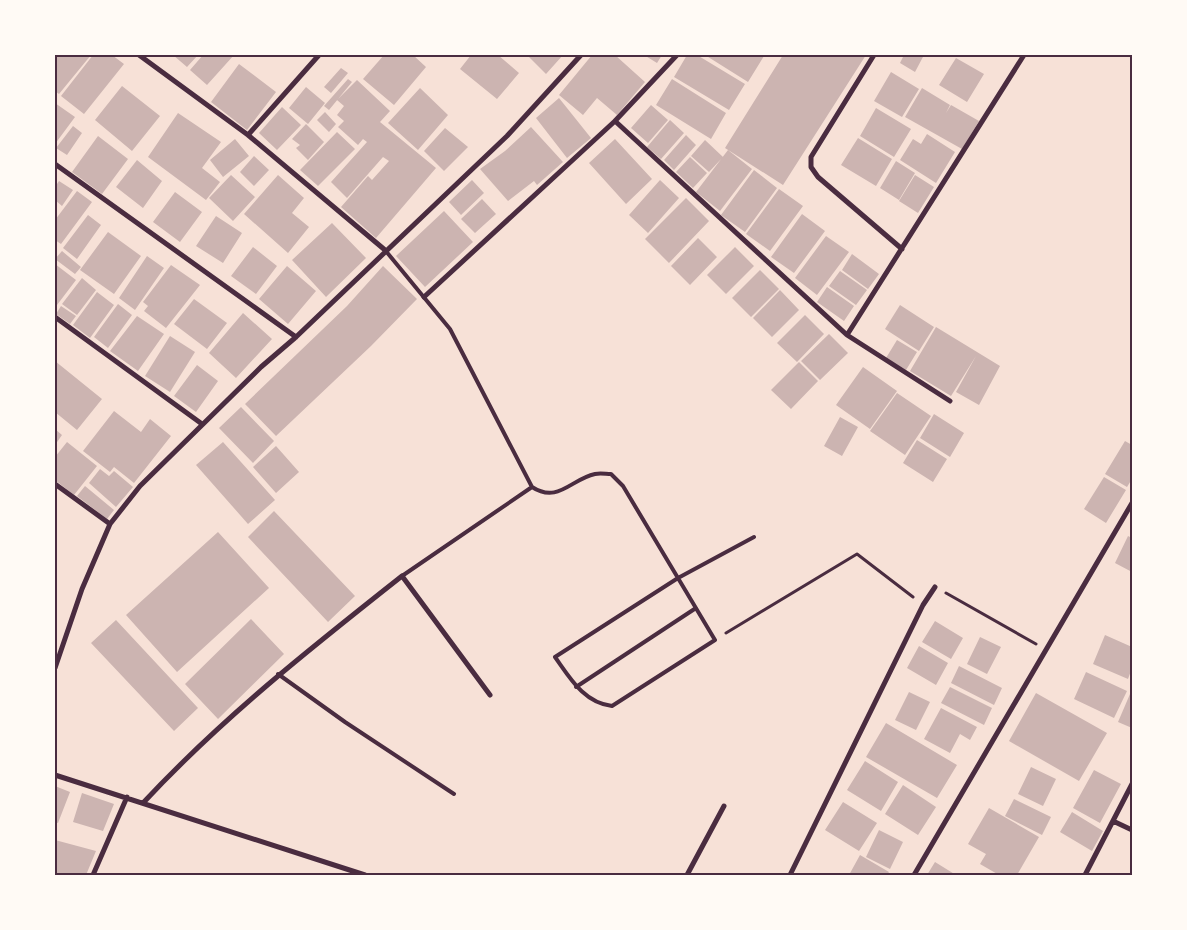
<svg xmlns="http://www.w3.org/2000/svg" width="1187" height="930" viewBox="0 0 1187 930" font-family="Montserrat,sans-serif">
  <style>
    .building { fill: #ccb4b1 }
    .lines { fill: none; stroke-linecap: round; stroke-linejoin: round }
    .path { stroke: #4a2c40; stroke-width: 3 }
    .service { stroke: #4a2c40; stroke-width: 4 }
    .minor { stroke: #4a2c40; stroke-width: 5 }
    .neatline { fill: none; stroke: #4a2c40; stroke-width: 2 }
  </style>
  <rect width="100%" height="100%" fill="#f7e1d7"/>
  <path class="building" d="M55 55H91L59 94 55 91Z
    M93 55H112L124 64 84 114 61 96Z
    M173 55H198L187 67Z
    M203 55H234L207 85 190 70Z
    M384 55H413L426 67 394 105 363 79Z
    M471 55H498L519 73 497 99 460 69Z
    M527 55H563L546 74Z
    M592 55H615L645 82 617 115 597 98 583 115 559 95Z
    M644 55H662L657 63Z
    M687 55H697L745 84 729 110 674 77Z
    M705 55H762L764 56 748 82Z
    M783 55H866L783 185 725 148Z
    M904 55H924L915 72 900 63Z
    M956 58 984 74 967 102 939 85Z
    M239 64 276 92 247 130 211 102Z
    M341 68 348 73 331 93 324 87Z
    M891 72 919 89 902 117 874 101Z
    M348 79 352 82 329 110 324 106Z
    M672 79 726 113 711 139 656 105Z
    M357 80 390 111 380 122 436 168 376 238 341 207 368 176 372 180 389 161 383 157 347 198 331 182 367 142 363 139 358 145 338 127 344 121 337 115 344 106 337 100Z
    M122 86 160 116 132 151 95 120Z
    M306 87 325 103 308 124 289 108Z
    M420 88 448 115 418 150 388 123Z
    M922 88 950 105 946 113 951 105 979 121 962 149 905 117Z
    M559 98 591 138 567 158 536 118Z
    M55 103 75 117 55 144Z
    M651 105 668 120 648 143 631 128Z
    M282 107 301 125 277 150 259 133Z
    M876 108 911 129 894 157 860 136Z
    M325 112 336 124 329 132 317 120Z
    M178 113 221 142 202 168 220 182 206 200 148 157Z
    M670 120 684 133 661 159 647 147Z
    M306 124 324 142 308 160 296 148 300 145 292 139Z
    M73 126 82 133 67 155 56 148Z
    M531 127 563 162 537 185 534 181 508 201 480 169 505 151Z
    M445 128 468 147 444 171 424 151Z
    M337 132 355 149 318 186 300 170Z
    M927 134 955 152 936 183 900 160 913 139 921 144Z
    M686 135 696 145 674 170 664 160Z
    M98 136 128 159 102 194 72 172Z
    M858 138 892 159 876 186 841 165Z
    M235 139 249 156 223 177 210 160Z
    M615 139 652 179 626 204 589 163Z
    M705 140 723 157 709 172 691 156Z
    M728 150 752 169 720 211 696 192Z
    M254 156 269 170 254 186 240 172Z
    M690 157 707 173 693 188 676 172Z
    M137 160 162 181 143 208 116 187Z
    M896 161 915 173 899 200 880 188Z
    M754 170 777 188 745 232 721 215Z
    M231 175 255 197 233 221 209 198Z
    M278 175 304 198 292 213 309 227 288 253 244 214Z
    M915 175 934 187 918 213 899 201Z
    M472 180 484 193 461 215 449 202Z
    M660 180 679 198 648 233 629 215Z
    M59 181 73 190 62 206 55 200V187Z
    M779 189 803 206 770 251 746 234Z
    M77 191 92 202 61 244 55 240V220Z
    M175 192 202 212 180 242 153 222Z
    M686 198 709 221 669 263 645 239Z
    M482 199 496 214 475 233 461 219Z
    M444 211 473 242 425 287 396 256Z
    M802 214 825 231 794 273 771 257Z
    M88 215 101 225 77 259 63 248Z
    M216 216 242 233 223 263 196 246Z
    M332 223 366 258 326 297 292 260Z
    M108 232 141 256 114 294 80 270Z
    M826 236 849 252 817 295 795 278Z
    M698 238 717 257 690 285 671 266Z
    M253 247 277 266 256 294 231 276Z
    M735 247 754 266 726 294 707 275Z
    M62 251 81 267 75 274 55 259Z
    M852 254 879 274 868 289 842 270Z
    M147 256 164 268 135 310 119 298Z
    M55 264 76 280 57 305 55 304Z
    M171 265 200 285 166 328 144 311 148 306 143 302Z
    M287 266 316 291 288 324 259 299Z
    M383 266 417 299 371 346 276 436 245 404 347 306Z
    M760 270 779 289 751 317 732 298Z
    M840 271 867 290 856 305 829 286Z
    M82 278 96 290 77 315 62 304Z
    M827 287 854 306 844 321 817 302Z
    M780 290 799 310 772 337 753 318Z
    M97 292 114 305 90 338 73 325Z
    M194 299 227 323 207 349 174 324Z
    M118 304 132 315 108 348 94 337Z
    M900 305 934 327 919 351 885 329Z
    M61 306 76 316 70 324 56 314Z
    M243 313 272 339 236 378 209 353Z
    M805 315 824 334 797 362 777 343Z
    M137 316 164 334 138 371 110 351Z
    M936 327 1000 366 979 405 956 392 976 356 951 396 910 371Z
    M829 334 848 353 820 380 801 361Z
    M170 336 195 352 170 392 145 376Z
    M897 340 917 352 906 370 886 358Z
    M55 361 102 399 77 430 55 412Z
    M799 362 818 381 791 409 771 390Z
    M197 365 218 381 196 412 174 396Z
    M863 367 897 391 870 429 836 405Z
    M897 393 931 416 905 455 870 431Z
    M241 407 274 441 253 463 219 428Z
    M114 411 141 432 150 419 171 436 134 483 114 467 110 472 83 451Z
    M934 414 964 433 950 457 920 438Z
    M840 417 858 427 842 456 824 446Z
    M55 429 62 435 55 445Z
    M917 440 947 459 933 482 903 463Z
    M1125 441 1132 445V479L1127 487 1105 474Z
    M67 442 97 466 74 495 55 480V457Z
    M223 442 275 500 248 524 196 465Z
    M276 446 299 472 276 493 253 467Z
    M100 469 109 476 114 471 133 487 116 507 89 483Z
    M1104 477 1126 490 1106 523 1084 509Z
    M85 486 114 510 107 519 77 496Z
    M274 511 355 596 328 622 248 537Z
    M218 532 269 588 177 672 126 615Z
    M1128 536 1132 538V572L1115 563Z
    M251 619 284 654 218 719 185 684Z
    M116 620 198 708 174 731 91 643Z
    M935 621 963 638 951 659 922 642Z
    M1105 635 1132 647V668L1128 679 1093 664Z
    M980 637 1001 647 987 674 967 664Z
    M919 646 948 663 936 685 907 668Z
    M959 666 1002 688 994 705 951 683Z
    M1086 672 1127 691 1114 718 1074 699Z
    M950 687 992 708 984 725 941 703Z
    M909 692 930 702 916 730 895 720Z
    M1036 693 1107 733 1079 781 1009 741Z
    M1130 694H1132V728L1118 722Z
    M941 708 977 727 970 740 960 734 950 753 924 739Z
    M886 723 957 765 937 798 866 757Z
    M865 761 898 782 881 811 847 790Z
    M1031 767 1056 779 1043 806 1018 794Z
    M1094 770 1121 784 1100 823 1073 808Z
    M903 785 936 807 918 835 885 814Z
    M55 786 70 792 58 823 55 822Z
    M82 793 114 804 103 831 73 822Z
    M1014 799 1051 817 1042 835 1005 816Z
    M843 802 877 823 859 851 825 830Z
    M989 808 1039 837 1017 875H999L980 864 986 854 968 844Z
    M1072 812 1103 831 1092 851 1060 832Z
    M879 830 903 842 890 869 866 857Z
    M55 840 96 851 86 875H55Z
    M860 855 889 872 887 875H849Z
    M935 862 956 875H927Z"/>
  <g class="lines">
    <path class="path" d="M946 593 1036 644
      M726 633 857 554 913 597"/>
    <path class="service" d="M385 250 450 329 532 487C558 504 571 479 595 474 600 473 606 474 611 474L623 486 715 640 612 706C584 703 570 678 555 657L678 578 754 537
      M402 576 532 487
      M278 674 345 722 454 794
      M576 687 696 608"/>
    <path class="minor" d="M139 55 248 135 385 250
      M874 55 811 157V167L818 177 902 249
      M615 121 847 335 1024 55
      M248 135 319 55
      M55 164 296 337
      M424 297 615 121 677 55
      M55 317 202 424
      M847 335 950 401
      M55 484 110 524
      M55 668 82 589 110 524 140 486 261 367 296 337 507 136 581 55
      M55 775 365 875
      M143 803C222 718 312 647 402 576L490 695
      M1113 821 1132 830
      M93 875 127 797
      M687 875 724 806
      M790 875 923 605 935 587
      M914 875 1132 503
      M1085 875 1132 784"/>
  </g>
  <rect width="1187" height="930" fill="none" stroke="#fffaf5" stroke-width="112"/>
  <rect x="56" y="56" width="1075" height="818" class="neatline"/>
</svg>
